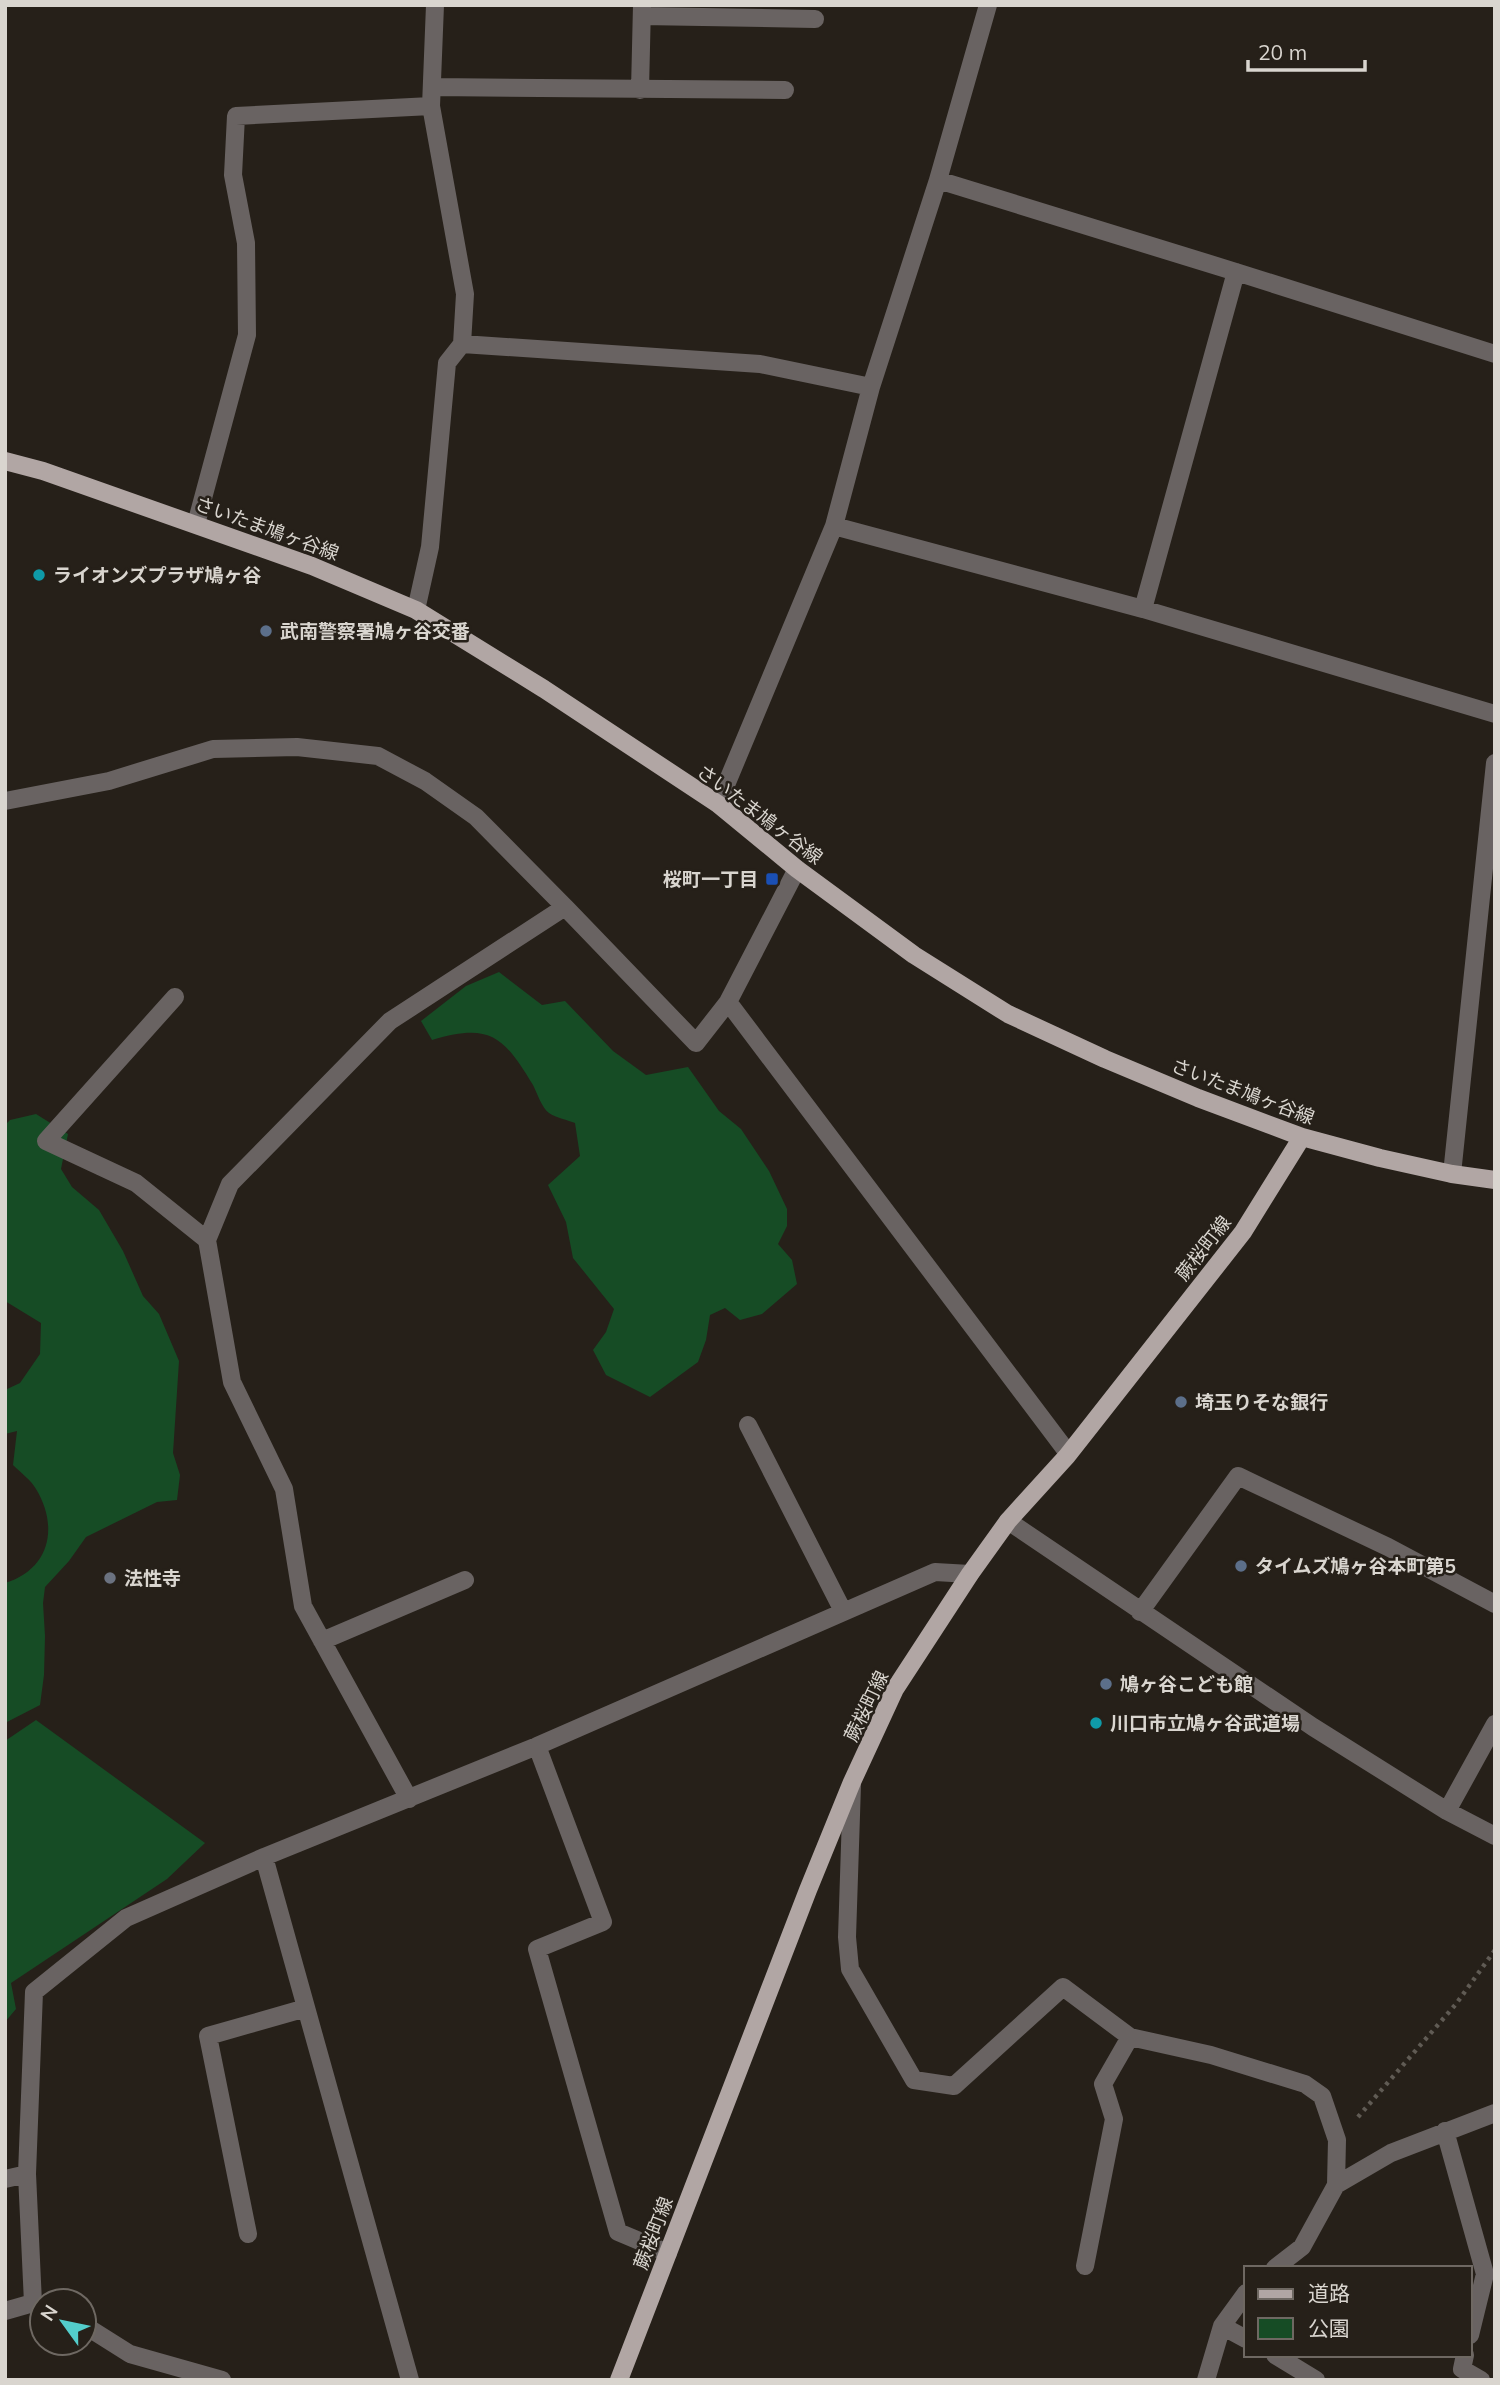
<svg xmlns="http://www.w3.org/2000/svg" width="1500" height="2385" viewBox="0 0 1500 2385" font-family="Mulish,'Noto Sans JP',sans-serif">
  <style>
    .green { fill: #164c25 }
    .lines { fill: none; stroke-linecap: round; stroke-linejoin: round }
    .path { stroke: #605b54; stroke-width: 4.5; stroke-dasharray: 3.5 5; stroke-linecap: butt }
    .minor { stroke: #696362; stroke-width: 18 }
    .major { stroke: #b1a6a4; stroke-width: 18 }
    .culture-dot { fill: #0f9aa8; stroke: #262019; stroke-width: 2.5 }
    .service-dot { fill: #5c6f8a; stroke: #262019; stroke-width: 2.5 }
    .transit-dot { fill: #1a4fb4; stroke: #262019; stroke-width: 2.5 }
    .worship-dot { fill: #6b7280; stroke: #262019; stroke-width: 2.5 }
    .labels { text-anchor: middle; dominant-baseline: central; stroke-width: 5; stroke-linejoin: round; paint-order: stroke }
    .street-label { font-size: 19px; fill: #d9d5cf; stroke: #262019 }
    .poi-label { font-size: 19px; font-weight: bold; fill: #d9d5cf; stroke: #262019; text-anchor: start }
  </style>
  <rect width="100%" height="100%" fill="#262019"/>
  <path class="green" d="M499 972 542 1005 565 1001 613 1051 646 1075 688 1067 719 1111 741 1129 769 1171 787 1209V1226L778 1244 792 1260 797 1284 762 1314 740 1320 725 1308 710 1315 706 1340 698 1362 650 1397 606 1375 593 1350 606 1332 614 1309 573 1258 566 1222 548 1185 580 1156 575 1123C568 1120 556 1118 549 1113 542 1108 537 1093 533 1085 503 1035 489 1023 432 1040L421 1021 466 986Z
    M36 1114 68 1134 61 1169 72 1187 99 1210 123 1251 143 1296 159 1314 179 1361 173 1453 180 1475 177 1500 157 1502 86 1537 69 1561 45 1587 43 1603 45 1636 44 1675 40 1705 5 1723V1583C50 1569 59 1527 36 1489 31 1480 21 1473 13 1465L17 1431 5 1434V1390L20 1383 40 1354 41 1323 5 1301V1125L10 1120Z
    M36 1720 205 1843 167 1879 11 1983 16 2009 5 2022V1741Z"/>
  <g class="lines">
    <path class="path" d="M1358 2117 1456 2004 1495 1950"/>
    <path class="minor" d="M642 16 815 19
      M432 87 785 90
      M640 90 642 5
      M938 180 1236 272 1495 354
      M462 344 760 364 871 387
      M196 524 247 335 246 243 233 175 236 116 431 106
      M834 526 1143 609 1495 714
      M1143 609 1236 272
      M416 610 430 547 447 363 462 344 465 294 431 106 435 5
      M5 801 109 781 213 749 297 747 378 756 425 781 476 817 565 907 390 1021 230 1184 207 1240 232 1382 284 1489 303 1606 409 1799
      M718 804 834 526 871 387 938 180 988 5
      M565 907 696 1043 728 1002 797 869
      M175 997 46 1141 136 1183 207 1240
      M728 1002 1068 1453
      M1452 1174 1495 763
      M748 1425 843 1611
      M1008 1521 1313 1727 1447 1811 1495 1836
      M1140 1612 1238 1476 1388 1547 1495 1604
      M322 1641 465 1580
      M537 1746 603 1922 537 1949 618 2232 668 2253
      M852 1785 847 1937 850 1969 914 2080 954 2086 1063 1987 1130 2037 1211 2055 1305 2084 1322 2096 1337 2140 1336 2185 1302 2247 1275 2268
      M1447 1811 1495 1724
      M264 1857 410 2380
      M1445 2131 1485 2274 1470 2335
      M27 2174 33 2303 42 2305
      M5 2179 27 2174 34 1992 126 1918 264 1857 537 1746 935 1572 970 1574
      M1336 2185 1391 2153 1495 2113
      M248 2234 208 2036 306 2008
      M1085 2266 1114 2119 1103 2084 1130 2037
      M5 2311 33 2303
      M84 2325 130 2354 222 2380
      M1222 2326 1246 2339
      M1275 2355 1316 2380
      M1465 2355 1462 2369 1481 2380
      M1206 2380 1222 2326 1246 2293"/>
    <path class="major" d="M5 461 43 471 312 566 416 610 544 689 718 804 797 869 914 955 1008 1014 1105 1059 1198 1098 1302 1137 1380 1158 1452 1174 1495 1180
      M619 2380 808 1890 852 1782 895 1689 970 1574 1008 1521 1067 1456 1243 1232 1302 1137"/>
  </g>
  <g class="culture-dot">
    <circle cx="39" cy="575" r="7"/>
    <circle cx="1096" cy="1723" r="7"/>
  </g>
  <g class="service-dot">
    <circle cx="266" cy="631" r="7"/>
    <circle cx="1181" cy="1402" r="7"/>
    <circle cx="1241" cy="1566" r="7"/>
    <circle cx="1106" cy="1684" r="7"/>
  </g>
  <rect class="transit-dot" x="765" y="872" width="14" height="14" rx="3.5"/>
  <circle class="worship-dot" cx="110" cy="1578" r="7"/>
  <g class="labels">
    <g class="street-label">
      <text transform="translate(267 528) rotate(20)">さいたま鳩ヶ谷線</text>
      <text transform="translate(760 814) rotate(37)">さいたま鳩ヶ谷線</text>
      <text transform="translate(1243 1091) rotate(21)">さいたま鳩ヶ谷線</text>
      <text transform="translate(1203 1248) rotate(-52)">蕨桜町線</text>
      <text transform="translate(866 1706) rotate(-64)">蕨桜町線</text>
      <text transform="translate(653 2233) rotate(-69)">蕨桜町線</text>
    </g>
    <g class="poi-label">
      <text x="53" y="575">ライオンズプラザ鳩ヶ谷</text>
      <text x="280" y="631">武南警察署鳩ヶ谷交番</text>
      <text x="758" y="879" text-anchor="end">桜町一丁目</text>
      <text x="1195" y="1402">埼玉りそな銀行</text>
      <text x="1255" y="1566">タイムズ鳩ヶ谷本町第5</text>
      <text x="124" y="1578">法性寺</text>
      <text x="1120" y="1684">鳩ヶ谷こども館</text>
      <text x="1110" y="1723">川口市立鳩ヶ谷武道場</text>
    </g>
  </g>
  <rect width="1500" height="2385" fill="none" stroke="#d9d5cf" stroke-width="14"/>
  <rect x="1244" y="2266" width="228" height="91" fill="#262019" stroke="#6e6862" stroke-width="2"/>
  <rect x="1258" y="2289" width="35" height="10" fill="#b1a6a4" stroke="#6e6862" stroke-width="2"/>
  <text x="1308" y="2301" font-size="21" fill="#d9d5cf">道路</text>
  <rect x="1258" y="2318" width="35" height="21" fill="#164c25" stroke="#6e6862" stroke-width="2"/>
  <text x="1308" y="2336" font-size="21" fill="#d9d5cf">公園</text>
  <g transform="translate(63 2322) rotate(303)"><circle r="33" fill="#262019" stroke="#6e6862" stroke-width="2"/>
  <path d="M0-5L12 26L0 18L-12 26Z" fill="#53cdcb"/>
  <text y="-10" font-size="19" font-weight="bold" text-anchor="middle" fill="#d9d5cf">N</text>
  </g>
  <path d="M1248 60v10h117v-10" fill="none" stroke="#d9d5cf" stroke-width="3.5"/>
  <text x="1258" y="60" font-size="21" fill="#d9d5cf" stroke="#262019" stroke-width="5" paint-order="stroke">20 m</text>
</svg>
